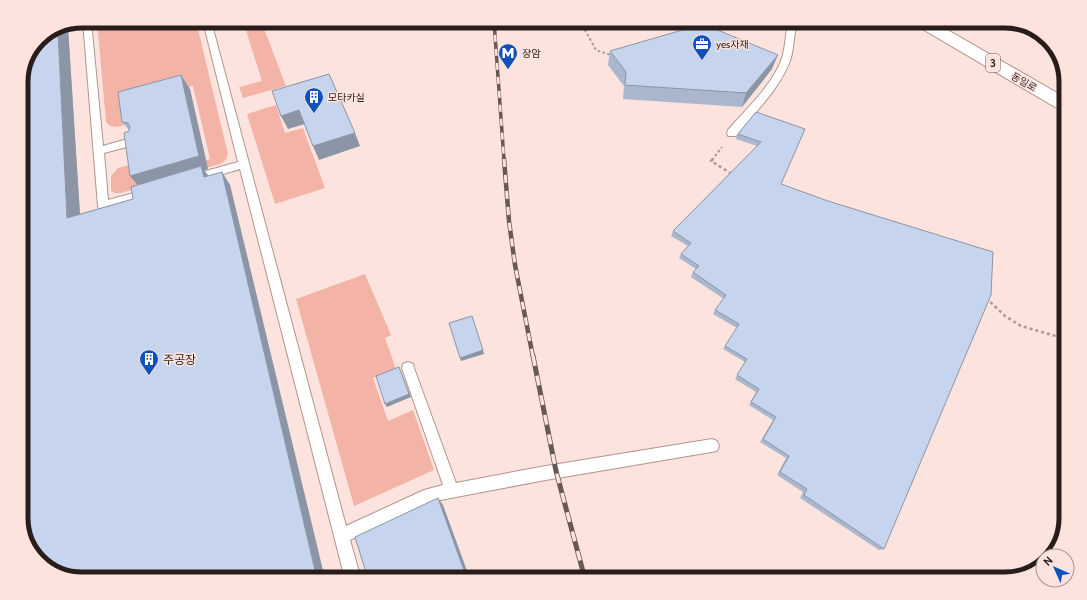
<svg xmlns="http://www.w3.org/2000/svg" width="1087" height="600" viewBox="0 0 1087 600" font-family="Cabin,'Noto Sans KR',sans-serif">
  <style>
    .green { fill: #f3b4a7 }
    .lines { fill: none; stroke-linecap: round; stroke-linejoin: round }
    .service-casing { stroke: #b2948e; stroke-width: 2 }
    .primary-casing { stroke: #b2948e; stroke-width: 2 }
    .path-far1 { stroke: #ac9893; stroke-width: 2; stroke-dasharray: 2.5 2.5; stroke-linecap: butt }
    .path { stroke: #ac9893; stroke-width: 2.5; stroke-dasharray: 3 3; stroke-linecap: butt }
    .service { fill: #fff; fill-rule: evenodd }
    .primary { fill: #fff; fill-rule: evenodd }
    .rail-far2-casing { stroke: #695956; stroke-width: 3.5 }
    .rail-far1-casing { stroke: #695956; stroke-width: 4.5 }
    .rail-casing { stroke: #695956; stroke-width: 5 }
    .rail-far2 { stroke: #fce3dd; stroke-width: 2.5; stroke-dasharray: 7; stroke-linecap: butt }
    .rail-far1 { stroke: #fce3dd; stroke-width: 3; stroke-dasharray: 8; stroke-linecap: butt }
    .rail { stroke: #fce3dd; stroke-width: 3.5; stroke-dasharray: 10; stroke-linecap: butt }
    .wall { fill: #aab7cc }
    .shaded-wall { fill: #8b95a6 }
    .building { fill: #c6d5ed; stroke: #8b95a6 }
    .labels { text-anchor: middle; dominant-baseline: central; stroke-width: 3; stroke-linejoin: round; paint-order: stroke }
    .far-poi-label { font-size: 10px; fill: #291d1b; stroke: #fce3dd; text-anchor: start }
    .far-street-label { font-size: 10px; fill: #291d1b; stroke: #fce3dd }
    .shield { fill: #fce3dd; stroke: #685855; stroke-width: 1 }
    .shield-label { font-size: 11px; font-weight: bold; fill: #291d1b }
    .poi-label { font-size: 12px; fill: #291d1b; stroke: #fce3dd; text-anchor: start }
    .rim { fill: none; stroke: #291d1b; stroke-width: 5 }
  </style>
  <rect width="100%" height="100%" fill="#fce3dd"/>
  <path class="green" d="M97 21H196L228 154 226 160 220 164 121 193H115L111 191V176L118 168 133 164 136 182 210 159 193 86 125 104 128 124 117 127 110 126 106 122Z
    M243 21H261L286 86 243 98 239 87 262 81Z
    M276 105 285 133 303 128 325 188 275 204 247 114Z
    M365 274 391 335 385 338 396 369 373 378 388 421 413 410 434 470 354 506 296 299Z"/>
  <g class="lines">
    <g class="service-casing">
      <path id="service" d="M83 21H91L103 146 134 137 138 138 139 141 138 144 104 153 108 200 148 189 152 190 153 193 152 196 103 210 99 209 98 206Z
        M203 21H211L346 526 424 490 443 485 402 368 403 364 408 362 413 364 414 368 456 483 540 467 712 439 717 441 719 446 717 451 540 481 430 502 350 540 361 579H345L240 169 192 183 188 182 187 179 188 176 238 162Z
        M789 21H797C794 33 794 46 791 58 781 88 755 112 736 136H728L727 133 728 130C747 108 772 86 782 58 786 46 785 33 789 21Z"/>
    </g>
    <g class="primary-casing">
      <path id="primary" d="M912 21H932L1066 98V112L1060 110 914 24Z"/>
    </g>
    <path class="path-far1" d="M580 21 596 50 611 55
      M705 28 709 25 710 21
      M712 160 722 147"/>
    <path class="path" d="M713 159 711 161 732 174
      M986 298 1005 316 1021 326 1066 339"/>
    <use href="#service" class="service"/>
    <use href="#primary" class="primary"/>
    <g class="rail-far2-casing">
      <path id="rail-far2" d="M494 21 504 160"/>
    </g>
    <g class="rail-far1-casing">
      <path id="rail-far1" d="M504 159 509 221 515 265 533 357"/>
    </g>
    <g class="rail-casing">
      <path id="rail" d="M533 356 556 471 585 579"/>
    </g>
    <use href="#rail-far2" class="rail-far2"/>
    <use href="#rail-far1" class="rail-far1"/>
    <use href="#rail" class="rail"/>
  </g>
  <path class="wall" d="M68 27 80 214 133 199 138 185 129 130 122 122 190 89 208 169 204 170 208 176 222 172 230 185 325 579H82Z
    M610 51 772 69 742 107 623 99 624 86 608 65Z
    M756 112 781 184 884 549 879 550 800 498 803 492 777 475 786 458 760 442 773 420 749 405 756 392 735 379 745 362 723 349 737 328 713 314 715 310 724 299 691 277 693 272 696 269 679 258 681 254 688 246 671 236 673 231 757 146 736 139 738 134Z"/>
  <path class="shaded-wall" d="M68 27 81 231 67 218 58 31Z
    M778 55 772 69 742 107 746 93Z
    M181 75 190 89 208 169 204 170 211 179 141 189 130 176Z
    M299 110 305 124 288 129 281 116Z
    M355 133 360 146 319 160 313 146Z
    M222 172 230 185 325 579H317Z
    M483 350 484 354 461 361 460 358Z
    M399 367 411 397 387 407 385 404Z
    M438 498 443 505 470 579H467Z"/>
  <path class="building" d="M703 24 778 55 746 93 625 85 626 72 610 51Z
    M58 31 67 218 133 199 131 187 201 166 204 177 222 172 317 579H82L52 571 29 548 21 521V79L39 39Z
    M329 74 355 133 313 146 299 110 281 116 272 91Z
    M181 75 199 156 130 176 124 133 129 131 130 127 128 123 122 122 118 92Z
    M756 112 805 129 781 184 828 201 993 252 991 295 884 549 804 495 807 489 780 472 789 456 763 439 776 417 751 402 759 389 737 375 747 359 725 346 739 324 715 310 726 295 693 272 699 266 681 254 691 243 673 231 761 142 738 134Z
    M472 316 483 350 460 358 449 323Z
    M399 367 409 394 385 404 376 376Z
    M438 498 467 579H368L355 537Z"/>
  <defs>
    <g id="office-pin" transform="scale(1)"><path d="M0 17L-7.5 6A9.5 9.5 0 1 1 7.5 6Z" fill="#0e51bc" stroke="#fce3dd"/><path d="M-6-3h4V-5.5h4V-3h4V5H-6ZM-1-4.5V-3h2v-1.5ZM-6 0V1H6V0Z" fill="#fff"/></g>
    <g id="metro-pin" transform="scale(1)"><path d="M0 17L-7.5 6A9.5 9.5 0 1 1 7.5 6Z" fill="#0e51bc" stroke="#fce3dd"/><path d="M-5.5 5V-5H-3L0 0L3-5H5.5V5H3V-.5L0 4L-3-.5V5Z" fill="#fff"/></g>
    <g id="building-pin" transform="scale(1)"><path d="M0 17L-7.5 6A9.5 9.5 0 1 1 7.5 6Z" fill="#0e51bc" stroke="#fce3dd"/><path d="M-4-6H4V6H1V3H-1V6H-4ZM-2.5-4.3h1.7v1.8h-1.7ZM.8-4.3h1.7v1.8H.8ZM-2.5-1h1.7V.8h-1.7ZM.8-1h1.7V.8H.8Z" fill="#fff"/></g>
  </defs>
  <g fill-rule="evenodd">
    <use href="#office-pin" x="702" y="44"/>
    <use href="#metro-pin" x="508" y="53"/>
    <use href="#building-pin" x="314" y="97"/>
    <use href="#building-pin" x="149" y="359"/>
  </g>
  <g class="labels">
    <g class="far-poi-label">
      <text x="716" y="44">yes자재</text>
      <text x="522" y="53">장암</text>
      <text x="328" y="97">모타카실</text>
    </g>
    <g class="far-street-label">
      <text transform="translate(1024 82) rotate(30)">동일로</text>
    </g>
    <rect class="shield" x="986" y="54" width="14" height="18" rx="3"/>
    <g class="shield-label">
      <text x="993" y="63">3</text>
    </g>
    <g class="poi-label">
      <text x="163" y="359">주공장</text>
    </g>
  </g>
  <path d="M0 0H1087V600H0ZM82 28H1005A54 54 0 0 1 1059 82V518A54 54 0 0 1 1005 572H82A54 54 0 0 1 28 518V82A54 54 0 0 1 82 28Z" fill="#fce3dd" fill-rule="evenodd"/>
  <path class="rim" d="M82 28H1005A54 54 0 0 1 1059 82V518A54 54 0 0 1 1005 572H82A54 54 0 0 1 28 518V82A54 54 0 0 1 82 28Z"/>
  <g transform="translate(1055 568) rotate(315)"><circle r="19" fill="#fce3dd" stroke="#a8948f"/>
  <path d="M0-3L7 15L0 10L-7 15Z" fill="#0e51bc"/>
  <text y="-6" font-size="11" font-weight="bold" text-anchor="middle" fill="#291d1b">N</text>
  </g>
</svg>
